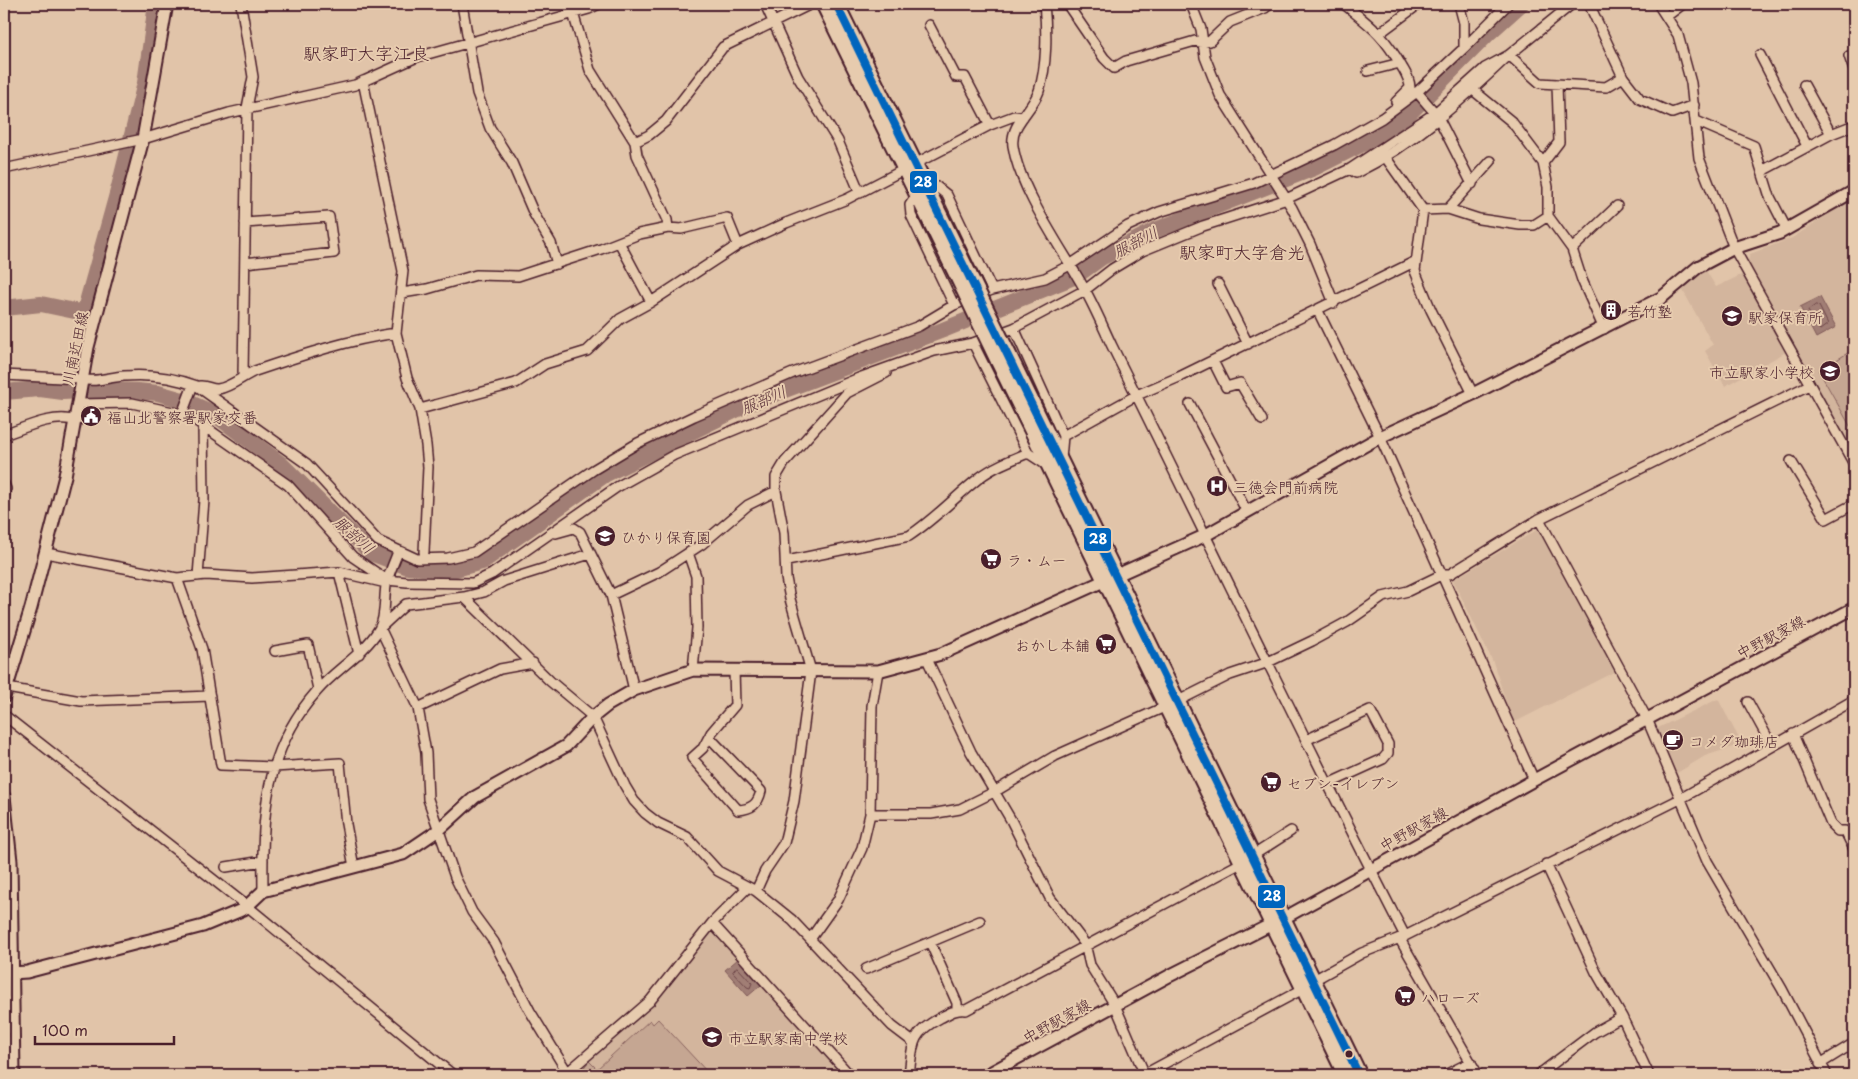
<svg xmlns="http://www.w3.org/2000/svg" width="1858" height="1079" viewBox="0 0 1858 1079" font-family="'Playpen Sans','Klee One',sans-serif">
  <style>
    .built { fill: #d3b59d }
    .park { fill: #c5a692; stroke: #88625e }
    .water { fill: #a17e74; stroke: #7e5857 }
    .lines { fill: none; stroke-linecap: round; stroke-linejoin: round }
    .shore { stroke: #6d4548; stroke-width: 1 }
    .river { stroke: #a17e74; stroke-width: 16 }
    .street-casing { stroke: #4a1f2b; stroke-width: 12 }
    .secondary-casing { stroke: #4a1f2b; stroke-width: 15 }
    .highway-casing { stroke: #4a1f2b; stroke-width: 19 }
    .street { stroke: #e7cbae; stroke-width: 9 }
    .secondary { stroke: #e7cbae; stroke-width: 11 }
    .highway { stroke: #e7cbae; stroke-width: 15 }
    .highway-bridge-casing { stroke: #4a1f2b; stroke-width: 19; stroke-linecap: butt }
    .highway-bridge { stroke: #e7cbae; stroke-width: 15 }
    .bus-1-casing { stroke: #e7cbae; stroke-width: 11 }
    .bus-1 { stroke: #0065bd; stroke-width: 8 }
    .bus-dot { fill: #4a1f2b; stroke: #e7cbae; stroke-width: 2 }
    .labels { text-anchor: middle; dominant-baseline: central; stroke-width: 4; stroke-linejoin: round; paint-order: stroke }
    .poi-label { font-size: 15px; fill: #4a1f2b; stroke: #e7cbae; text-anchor: start }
    .street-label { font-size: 15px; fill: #4a1f2b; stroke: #e7cbae }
    .water-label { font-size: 16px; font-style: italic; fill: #5b323a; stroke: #e7cbae }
    .quarter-label { font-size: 18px; fill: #4a1f2b; stroke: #e7cbae }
    .line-badge { stroke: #e7cbae; stroke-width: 2 }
    .badge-label { font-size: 14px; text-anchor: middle; font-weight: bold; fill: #fff }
  </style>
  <rect width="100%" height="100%" fill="#e1c4a9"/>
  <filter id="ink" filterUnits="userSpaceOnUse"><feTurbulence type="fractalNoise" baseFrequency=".02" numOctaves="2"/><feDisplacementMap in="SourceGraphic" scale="10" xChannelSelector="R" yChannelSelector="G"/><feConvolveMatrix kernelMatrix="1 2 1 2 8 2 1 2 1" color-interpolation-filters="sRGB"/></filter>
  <g filter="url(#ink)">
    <path class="built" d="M1854 198V451L1759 291 1748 261 1750 254 1792 238Z
      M1705 269 1716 287 1743 274 1786 352 1725 386 1705 351 1713 345 1681 287Z
      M1540 528 1618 670 1513 723 1493 662 1453 580Z
      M1718 699 1742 744 1705 756 1677 773 1656 729Z
      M715 929 842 1075H575L574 1073 654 1002 712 931Z"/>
    <path class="park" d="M1854 349V433L1819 371Z
      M658 1019 710 1075H578L589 1061 597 1069 650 1020 653 1024Z"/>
    <path class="water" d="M1820 297 1836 327 1816 338 1800 307Z
      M738 959 761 985 748 996 725 970Z"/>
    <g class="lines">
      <path class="shore" d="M1816 305 1819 306 1828 324 1820 330 1808 311Z
        M737 967 752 983 750 988 747 987 733 972Z"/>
      <path class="river" d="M4 308 41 304 84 313 119 187 145 83 156 4
        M4 392 40 389 63 392 100 390 138 391 158 393 186 401 213 413 281 464 371 553 408 567 452 570 482 562 606 474 748 404 943 330 1076 276 1101 258 1153 231 1314 168 1370 140 1409 114 1490 32 1521 4"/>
      <g class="street-casing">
        <path id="street" d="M241 4 253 77 247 108 243 376
          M462 4 477 93 490 128 512 163 534 214 551 243 557 264
          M765 4 798 77 838 141 860 193
          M1044 4C1047 31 1047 66 1039 91 1032 111 1010 124 1013 146 1020 191 1063 250 1085 290 1095 308 1103 327 1112 346 1210 543 1304 741 1405 936L1401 941 1478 1075
          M1067 4 1104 58 1114 68 1126 61 1195 41 1203 43 1210 41 1230 22 1265 8 1270 4
          M1191 4 1201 29 1205 57 1220 95 1292 208 1310 244 1334 303
          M1344 4C1372 27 1383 34 1402 67 1406 74 1410 80 1410 88L1396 102
          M1459 4 1464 23V48
          M1589 4 1623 77 1640 99 1672 113 1694 105
          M1658 4 1678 35 1691 83 1699 158 1734 248 1854 464
          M573 13 590 70 635 142 637 155 667 220 668 228
          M1667 16 1683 4
          M929 25 956 77H965L990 125
          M1380 33 1419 4
          M1760 55 1807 146
          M1849 56 1854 70
          M1368 71 1400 63
          M363 81 403 271 396 333 407 378 420 409 426 445 428 467 424 552
          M1804 85 1831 134
          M1473 90 1512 122 1543 163 1548 187V216L1572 249 1582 280 1604 329
          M1417 92 1435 113
          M1439 119 1472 184
          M1696 121 1754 146 1770 197 1787 230
          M635 142 649 135 666 121 723 47 811 4
          M1386 158 1423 210 1415 271 1431 310 1473 394
          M1543 163 1559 142 1557 84
          M4 169 143 139 229 113 355 85 417 57 589 9 599 4
          M1350 169 1356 173C1414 144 1462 100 1509 55L1540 83 1606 87 1623 77
          M1762 171 1831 134 1854 125
          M926 186 937 187 947 195 992 290
          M917 195 910 205 911 215 954 305
          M1448 209 1491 161
          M1423 210 1448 209 1479 219 1520 225H1534L1548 216
          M619 242 651 302
          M1572 249 1617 206
          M245 263 334 253 329 217 245 223
          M1218 284 1248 344
          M402 293 427 289 476 275 518 276 601 249 639 234 668 228 681 229 727 218 738 245
          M1318 311 1380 437 1534 780
          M1014 328 1063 436
          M973 343 1028 453
          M1213 361 1226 387 1240 383 1262 420
          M4 375 81 379C96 383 109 377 124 376 149 374 173 377 197 386L307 464 378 541 417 559 448 558 474 552 593 470 638 443 694 416 793 373 919 326 954 305 992 290 1045 278 1070 265 1128 226 1159 212 1254 183 1334 145 1382 118 1417 92 1464 48 1508 4
          M200 386C206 385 212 390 218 389 231 387 243 376 255 371 302 355 347 340 396 333
          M79 404 132 403 182 414 198 422 288 485 353 557 387 580 407 582 473 583 492 574 617 487 674 455 859 378 934 351 973 343 1014 328 1085 290 1112 269 1142 251 1203 226 1284 200 1350 169 1435 113 1485 68 1509 55 1572 4
          M1190 404 1247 512
          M420 409 516 383 545 364 587 351 620 319 651 302 738 245 786 223 847 199 990 125 1014 116 1023 117
          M182 414 193 385
          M4 435C24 428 55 413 76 421
          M1061 459 1063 436 1137 395 1179 377 1416 261
          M1791 461 1826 519 1854 504
          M4 484 6 489 4 497
          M1539 519 1647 719 1707 861 1782 989 1827 1075
          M556 533 574 528 580 532 611 595 634 690
          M46 553 177 578 206 575 252 578 339 572 382 582 387 580
          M688 553 696 576 697 628 693 670
          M787 561 909 536C935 519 955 497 979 478 993 467 1011 460 1028 453L1048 466
          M339 572 359 654
          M198 576 204 500 203 426
          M177 578 202 649 221 765 274 767 340 763 346 824 354 867
          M611 595 659 572 702 544 748 505 776 491
          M464 597 550 681 593 717 625 786 634 801 645 813 658 823 687 837 718 871 756 891 792 920 892 1026 913 1042
          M275 651 308 645 318 689
          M927 659 971 752 1011 820 1050 898 1085 944 1090 965 1115 1005 1145 1075
          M7 688 81 701 210 696
          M1748 702 1772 746
          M418 708 500 669 533 663
          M4 715 247 906 453 1075
          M1793 734 1831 824 1838 831H1845L1854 849
          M709 737 761 791C758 804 752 809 738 810L692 758 703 748 711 733 735 705 734 670
          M1306 740 1370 710 1388 744V753L1383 759 1328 784
          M870 814H931L960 809 994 792 1055 756 1178 701 1230 675 1266 663 1312 641 1347 622 1383 597 1408 591 1443 574H1450L1539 519 1809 385
          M1546 864 1596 972 1622 1017 1649 1075
          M226 867 263 861
          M263 891C262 815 264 751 317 691 336 669 363 655 379 629 387 617 383 595 387 581 390 571 394 562 398 552
          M756 891 765 871 784 843 794 801 811 671 790 599 786 578 784 533 776 491V477L785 462 847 393 886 373
          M712 923 848 1073V1075
          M811 938 838 900 862 848 870 814 872 706 878 671
          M930 942 957 1003V1009
          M866 969 980 921
          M1314 980 1362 953 1405 936 1680 799 1854 700
          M1820 1064 1854 1043
          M568 1072 650 1001 712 923 748 887
          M569 1075 530 1011 494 942 472 912 455 877 428 799 426 753 418 708 380 628 406 604 464 597 484 592 504 581 590 554
          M909 1075C913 1044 910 1034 940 1018 950 1013 955 1009 966 1010L1241 863 1291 831
          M1143 1075 1303 989
          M1445 1075 1471 1062
          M1538 1075 1595 1032 1622 1017
          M1848 1075 1854 1072"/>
      </g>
      <g class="secondary-casing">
        <path id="secondary" d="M4 697 31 608 65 476 88 347 143 139 167 4
          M4 796 11 861 14 1075
          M11 973 27 972 203 926 244 909 263 891 403 854 440 829 475 797 566 746 593 717 608 705 634 690 693 670 878 671 941 654 1204 536 1380 437 1473 394 1661 298 1698 267 1734 248 1780 233 1854 191
          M986 1075 1169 976 1284 918 1534 780 1854 608"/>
      </g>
      <g class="highway-casing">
        <path id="highway" d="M824 4 959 279
          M836 4 969 275
          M1008 354 1359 1075
          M998 360 1346 1075"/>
      </g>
      <use href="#street" class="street"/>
      <use href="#secondary" class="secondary"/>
      <use href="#highway" class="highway"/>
      <g class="highway-bridge-casing">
        <path id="highway-bridge" d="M969 275 1008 354
          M959 279 998 360"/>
      </g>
      <use href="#highway-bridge" class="highway-bridge"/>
      <g class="bus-1-casing">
        <path id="bus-1" d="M836 4 1359 1075"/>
      </g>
      <use href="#bus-1" class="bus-1"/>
    </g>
  </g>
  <defs>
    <g id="building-disc" transform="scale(1.125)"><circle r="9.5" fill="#4a1f2b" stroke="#e7cbae"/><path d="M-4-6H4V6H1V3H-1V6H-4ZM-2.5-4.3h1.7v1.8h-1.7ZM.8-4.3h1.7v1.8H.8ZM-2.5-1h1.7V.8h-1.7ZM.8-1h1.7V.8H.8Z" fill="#fff"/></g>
    <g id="school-disc" transform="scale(1.125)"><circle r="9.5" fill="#4a1f2b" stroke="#e7cbae"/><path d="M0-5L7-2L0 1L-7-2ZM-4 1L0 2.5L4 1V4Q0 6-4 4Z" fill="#fff"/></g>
    <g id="civic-disc" transform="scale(1.125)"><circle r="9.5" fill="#4a1f2b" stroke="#e7cbae"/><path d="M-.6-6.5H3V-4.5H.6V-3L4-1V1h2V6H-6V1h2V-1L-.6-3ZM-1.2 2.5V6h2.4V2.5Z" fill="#fff"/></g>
    <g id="hospital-disc" transform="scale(1.125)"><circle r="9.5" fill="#4a1f2b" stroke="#e7cbae"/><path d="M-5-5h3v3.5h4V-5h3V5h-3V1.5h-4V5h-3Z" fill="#fff"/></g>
    <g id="supermarket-disc" transform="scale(1.125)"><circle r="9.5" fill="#4a1f2b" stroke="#e7cbae"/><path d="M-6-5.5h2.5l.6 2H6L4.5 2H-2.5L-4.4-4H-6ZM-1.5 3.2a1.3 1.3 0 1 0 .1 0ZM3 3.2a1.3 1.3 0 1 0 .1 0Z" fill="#fff"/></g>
    <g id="cafe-disc" transform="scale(1.125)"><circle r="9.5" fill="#4a1f2b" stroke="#e7cbae"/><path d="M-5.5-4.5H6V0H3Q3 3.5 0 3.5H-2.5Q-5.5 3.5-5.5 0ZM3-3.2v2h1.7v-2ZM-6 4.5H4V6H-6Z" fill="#fff"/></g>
  </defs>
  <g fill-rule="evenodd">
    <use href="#building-disc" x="1611" y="310"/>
    <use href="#school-disc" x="1732" y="316"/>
    <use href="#school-disc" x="1830" y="371"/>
    <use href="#civic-disc" x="91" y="416"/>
    <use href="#hospital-disc" x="1217" y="486"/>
    <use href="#school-disc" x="605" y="536"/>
    <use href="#supermarket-disc" x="991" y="559"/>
    <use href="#supermarket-disc" x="1106" y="644"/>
    <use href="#cafe-disc" x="1673" y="740"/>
    <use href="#supermarket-disc" x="1271" y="782"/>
    <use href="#supermarket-disc" x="1405" y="996"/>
    <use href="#school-disc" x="712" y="1037"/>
  </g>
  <circle class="bus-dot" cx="1349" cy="1054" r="4.5"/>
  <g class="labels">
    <g class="poi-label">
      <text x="1627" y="310">若竹塾</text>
      <text x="1748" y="316">駅家保育所</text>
      <text x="1814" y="371" text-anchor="end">市立駅家小学校</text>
      <text x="107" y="416">福山北警察署駅家交番</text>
      <text x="1233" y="486">三徳会門前病院</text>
      <text x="621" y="536">ひかり保育園</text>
      <text x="1007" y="559">ラ・ムー</text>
      <text x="1090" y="644" text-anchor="end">おかし本舗</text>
      <text x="1689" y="740">コメダ珈琲店</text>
      <text x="1287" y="782">セブン-イレブン</text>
      <text x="1421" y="996">ハローズ</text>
      <text x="728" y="1037">市立駅家南中学校</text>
    </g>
    <g class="street-label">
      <text transform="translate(74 348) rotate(-78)">川南近田線</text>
      <text transform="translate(1770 636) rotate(-28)">中野駅家線</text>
      <text transform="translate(1413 828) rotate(-29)">中野駅家線</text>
      <text transform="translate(1056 1020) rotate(-29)">中野駅家線</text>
    </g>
    <g class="water-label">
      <text transform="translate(1135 241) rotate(-27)">服部川</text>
      <text transform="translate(763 399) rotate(-23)">服部川</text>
      <text transform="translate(355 534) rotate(42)">服部川</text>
    </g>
    <g class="quarter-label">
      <text x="366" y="52">駅家町大字江良</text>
      <text x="1242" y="251">駅家町大字倉光</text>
    </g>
  </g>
  <g class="line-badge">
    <rect x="909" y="170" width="29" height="24" rx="5" fill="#0065bd"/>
    <rect x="1083" y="527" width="29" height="25" rx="5" fill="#0065bd"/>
    <rect x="1257" y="884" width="29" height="25" rx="5" fill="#0065bd"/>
  </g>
  <g class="badge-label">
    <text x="923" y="187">28</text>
    <text x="1098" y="544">28</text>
    <text x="1272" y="901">28</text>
  </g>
  <rect width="1858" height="1079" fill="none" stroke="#e7cbae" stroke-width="20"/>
  <rect x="10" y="10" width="1838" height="1059" fill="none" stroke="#4a1f2b" stroke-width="2" filter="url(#ink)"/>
  <path d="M35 1036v8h139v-8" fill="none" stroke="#4a1f2b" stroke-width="2.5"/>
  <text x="42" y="1036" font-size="15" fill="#4a1f2b" stroke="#e7cbae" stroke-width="4" paint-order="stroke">100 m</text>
</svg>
